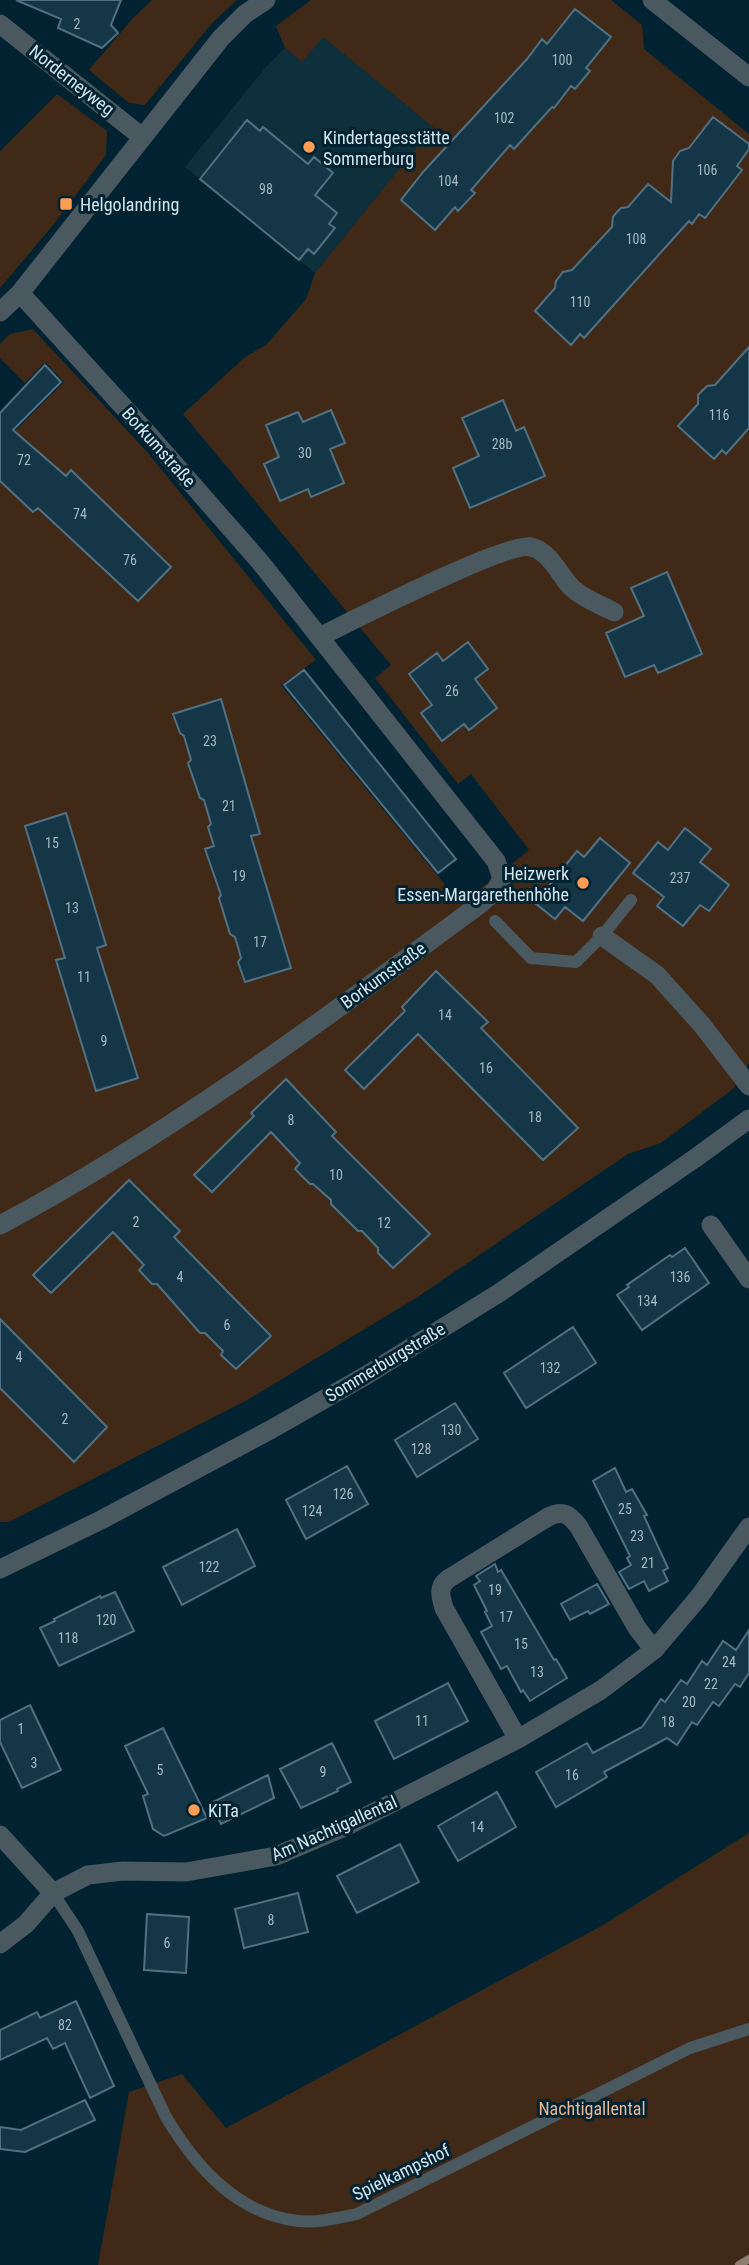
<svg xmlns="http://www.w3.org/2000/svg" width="749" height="2265" viewBox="0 0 749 2265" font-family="'Roboto Condensed',sans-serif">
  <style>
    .built { fill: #0e303d }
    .green { fill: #412918 }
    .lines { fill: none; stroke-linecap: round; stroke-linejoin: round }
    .stream { stroke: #8b7d72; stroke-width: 8 }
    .building { fill: #153646; stroke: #4f7183; stroke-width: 2 }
    .service { stroke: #4a5960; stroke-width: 12 }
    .minor { stroke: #4a5960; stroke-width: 19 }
    .tertiary { stroke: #4a5960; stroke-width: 19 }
    .poi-dot { fill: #fc9d53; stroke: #002231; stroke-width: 2.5 }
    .labels { text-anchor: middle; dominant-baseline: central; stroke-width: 6; stroke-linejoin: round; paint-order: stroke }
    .number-label { font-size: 14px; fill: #a3b9c5 }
    .street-label { font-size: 18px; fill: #d2e5ef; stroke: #002231 }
    .poi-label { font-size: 18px; fill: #d2e5ef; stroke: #002231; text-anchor: start }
    .park-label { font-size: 18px; fill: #ecb792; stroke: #002231 }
  </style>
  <rect width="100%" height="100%" fill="#002231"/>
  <path class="built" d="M322 36 433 127 315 273 185 167 265 68 285 48 302 62Z"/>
  <path class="green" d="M152 0H237L213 22 145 105 129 103 89 70 133 18Z
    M311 0H611L642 25 644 49 749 134V1063L733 1089 661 1143 628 1154 416 1298 249 1399 9 1522H0V440L17 429 64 382 45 362 25 383 0 358V344L10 334 33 329 148 453 316 660 281 685 461 904 529 850 471 774 458 784 375 678 391 665 183 414 245 357 266 345 306 299 315 273 433 127 323 37 302 62 285 48 276 26Z
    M57 94 107 131 106 155 54 224 0 288V151Z
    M749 1833V2265H98L129 2092 182 2074 226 2128 603 1925Z"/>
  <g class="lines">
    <path class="stream" d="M739 2265 749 2259"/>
  </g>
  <path class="building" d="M16 0H121L111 25 118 33 102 48 58 28 61 19Z
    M575 9 611 37 586 68 590 71 575 89 571 86 554 108 552 107 514 149 510 145 471 190 475 193 458 211 455 207 435 230 401 200 424 171 527 59 542 39 547 44Z
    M713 117 749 144V149L737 166 742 170 705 218 699 214 692 224 689 221 584 338 580 334 571 345 535 311 555 288 556 281 563 272 572 270 612 227 613 217 617 212 621 208 628 207 648 184 671 202 673 161 680 151 689 148Z
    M247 120 260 131 263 127 308 164 314 157 333 173 315 195 337 213 329 224 335 228 314 254 308 249 299 260 200 179Z
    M749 347V428L726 454 722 450 714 459 678 426 698 404V395L707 386 715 385Z
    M45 365 61 382 13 430 66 476 71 470 171 567 138 601 38 508 33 512 0 481V413Z
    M503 400 516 431 524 427 545 476 470 508 453 468 479 456 462 418Z
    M331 410 345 443 330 449 344 483 311 497 308 489 280 501 264 464 279 457 266 425 298 412 303 422Z
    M667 572 702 654 658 673 654 665 625 677 606 633 644 616 631 588Z
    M468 642 488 669 475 679 497 708 469 730 464 724 442 741 421 713 432 705 409 674 437 653 443 661Z
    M304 670 456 859 438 873 284 685Z
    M221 699 260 834 251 836 291 968 245 982 238 962 241 958 238 947 235 937 230 934 219 898 221 895 205 849 214 846 208 827 211 824 204 800 200 798 188 763 191 760 184 736 180 733 173 714Z
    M66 813 106 945 97 948 138 1078 96 1091 56 960 65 958 25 826Z
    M685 828 711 849 700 862 729 885 709 911 700 905 683 926 657 906 664 897 633 873 658 842 668 850Z
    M600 838 630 863 583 921 565 907 555 919 535 903 577 851 584 857Z
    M436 971 488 1022 481 1028 578 1128 543 1160 418 1034 364 1089 345 1070 405 1011 402 1007Z
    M286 1079 336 1132 332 1136 430 1234 393 1268 378 1253V1248L362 1231H358L331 1204V1200L313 1184H310L295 1169 300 1163 271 1132 212 1192 194 1175 254 1116 251 1113Z
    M129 1180 180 1231 174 1237 271 1336 236 1369 221 1355 223 1351 205 1333H200L157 1284H152L139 1270 144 1265 113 1232 51 1293 33 1275Z
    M685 1248 709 1283 642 1330 617 1295 629 1287 627 1285 670 1255 672 1257Z
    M0 1319 107 1427 74 1462 0 1388Z
    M573 1327 596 1363 526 1408 504 1373Z
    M455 1403 478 1439 417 1477 395 1440Z
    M347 1466 368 1504 306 1539 286 1500Z
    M615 1468 626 1492 632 1489 647 1515 644 1516 668 1568 663 1571 668 1581 649 1591 644 1581 629 1589 619 1572 631 1565 627 1558 630 1556 593 1481Z
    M237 1529 255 1566 182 1605 163 1567Z
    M495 1564 498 1572 501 1570 554 1660 556 1659 567 1678 530 1701 523 1690 521 1692 507 1666 501 1669 481 1632 492 1626 485 1612 487 1611 474 1585 480 1581 476 1576Z
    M597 1584 609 1604 590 1614 588 1611 570 1620 561 1604Z
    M115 1592 134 1631 59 1666 40 1628 55 1621 54 1619 100 1596 101 1598Z
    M749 1630V1673L740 1687 735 1684 719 1706 713 1702 697 1725 692 1722 677 1745 667 1738 604 1772 607 1777 556 1807 536 1772 587 1743 593 1753 642 1727 661 1699 665 1702 681 1680 687 1684 702 1661 707 1665 723 1641 736 1650Z
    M448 1683 468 1721 394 1759 375 1721Z
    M30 1705 61 1770 22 1788 0 1742V1720Z
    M163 1728 207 1818 164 1836 153 1829 143 1796 148 1794 125 1746Z
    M332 1743 351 1782 337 1789 338 1791 301 1808 280 1769Z
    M268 1775 274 1798 221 1824 211 1803Z
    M497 1792 516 1827 458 1861 438 1826Z
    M400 1844 419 1882 357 1913 337 1876Z
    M298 1893 308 1932 244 1948 235 1909Z
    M147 1914 189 1917 186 1973 144 1970Z
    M76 2001 114 2086 90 2098 65 2043 53 2049 47 2038 0 2060V2030L37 2012 40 2018Z
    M85 2100 95 2120 25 2152 0 2149V2127L21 2130Z"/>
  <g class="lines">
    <path class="service" d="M495 921 531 958 576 962 602 936 631 900
      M53 1893 78 1931 166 2117C196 2167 237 2214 298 2221 318 2223 338 2218 357 2214L690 2048 749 2029"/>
    <path class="minor" d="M652 0 749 77
      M0 24 142 137
      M0 312 20 293 221 38 245 14 266 0
      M319 637C350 622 508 541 531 547 551 552 559 575 572 588 584 599 601 605 614 612
      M602 936 657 975 702 1025 749 1086
      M0 1225C170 1135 326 1018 480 904L496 890 502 878 496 861 261 563 149 435 20 293
      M711 1225 749 1279
      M518 1739 444 1608C441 1597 437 1587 448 1579L548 1517C563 1509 570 1515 579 1527L637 1628 654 1650
      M0 1835 53 1893
      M0 1944 26 1924 53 1893 88 1875 123 1871 186 1872 276 1856 347 1826 518 1739 601 1690 654 1650 699 1597 749 1527"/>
    <path class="tertiary" d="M0 1569 101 1520 270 1430 365 1376 499 1293 694 1159 749 1119"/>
  </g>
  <g class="poi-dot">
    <circle cx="309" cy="147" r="7"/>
    <rect x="59" y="197" width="14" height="14" rx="3.5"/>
    <circle cx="583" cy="883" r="7"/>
    <circle cx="194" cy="1810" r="7"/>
  </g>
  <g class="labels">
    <g class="number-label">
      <text x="77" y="24">2</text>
      <text x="562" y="60">100</text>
      <text x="504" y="118">102</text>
      <text x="707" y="170">106</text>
      <text x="448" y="181">104</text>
      <text x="266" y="189">98</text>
      <text x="636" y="239">108</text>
      <text x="580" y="302">110</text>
      <text x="719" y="415">116</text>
      <text x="502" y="444">28b</text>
      <text x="305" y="453">30</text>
      <text x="24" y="460">72</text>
      <text x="80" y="514">74</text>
      <text x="130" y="560">76</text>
      <text x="452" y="691">26</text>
      <text x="210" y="741">23</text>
      <text x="229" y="806">21</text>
      <text x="52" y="843">15</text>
      <text x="239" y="876">19</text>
      <text x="680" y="878">237</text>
      <text x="72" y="908">13</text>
      <text x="260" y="942">17</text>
      <text x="84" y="977">11</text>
      <text x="445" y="1015">14</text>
      <text x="104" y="1041">9</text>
      <text x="486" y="1068">16</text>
      <text x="535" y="1117">18</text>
      <text x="291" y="1120">8</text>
      <text x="336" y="1175">10</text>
      <text x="136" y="1222">2</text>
      <text x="384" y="1223">12</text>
      <text x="180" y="1277">4</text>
      <text x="680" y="1277">136</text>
      <text x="647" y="1301">134</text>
      <text x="227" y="1325">6</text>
      <text x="19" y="1357">4</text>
      <text x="550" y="1368">132</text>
      <text x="65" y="1419">2</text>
      <text x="451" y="1430">130</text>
      <text x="421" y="1449">128</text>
      <text x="343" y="1494">126</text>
      <text x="625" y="1509">25</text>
      <text x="312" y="1511">124</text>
      <text x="637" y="1536">23</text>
      <text x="648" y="1563">21</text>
      <text x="209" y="1567">122</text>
      <text x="495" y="1590">19</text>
      <text x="506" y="1617">17</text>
      <text x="106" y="1620">120</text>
      <text x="68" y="1638">118</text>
      <text x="521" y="1644">15</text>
      <text x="729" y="1662">24</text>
      <text x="537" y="1672">13</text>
      <text x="711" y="1684">22</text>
      <text x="689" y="1702">20</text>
      <text x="422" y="1721">11</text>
      <text x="668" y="1722">18</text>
      <text x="21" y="1729">1</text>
      <text x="34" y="1763">3</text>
      <text x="160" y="1770">5</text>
      <text x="323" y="1772">9</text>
      <text x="572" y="1775">16</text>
      <text x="477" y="1827">14</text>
      <text x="271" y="1920">8</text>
      <text x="167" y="1943">6</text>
      <text x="65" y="2025">82</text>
    </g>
    <g class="street-label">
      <text transform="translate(72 80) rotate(38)">Norderneyweg</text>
      <text transform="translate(159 447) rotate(48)">Borkumstraße</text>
      <text transform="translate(383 975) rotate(-36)">Borkumstraße</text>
      <text transform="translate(385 1362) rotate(-31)">Sommerburgstraße</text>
      <text transform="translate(334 1828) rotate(-24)">Am Nachtigallental</text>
      <text transform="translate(401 2172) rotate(-26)">Spielkampshof</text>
    </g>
    <g class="poi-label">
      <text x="323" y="137">Kindertagesstätte<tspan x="323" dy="21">Sommerburg</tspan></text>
      <text x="80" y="204">Helgolandring</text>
      <text x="569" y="873" text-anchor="end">Heizwerk<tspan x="569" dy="21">Essen-Margarethenhöhe</tspan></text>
      <text x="208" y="1810">KiTa</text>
    </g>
    <g class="park-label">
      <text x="592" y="2108">Nachtigallental</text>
    </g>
  </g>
</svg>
